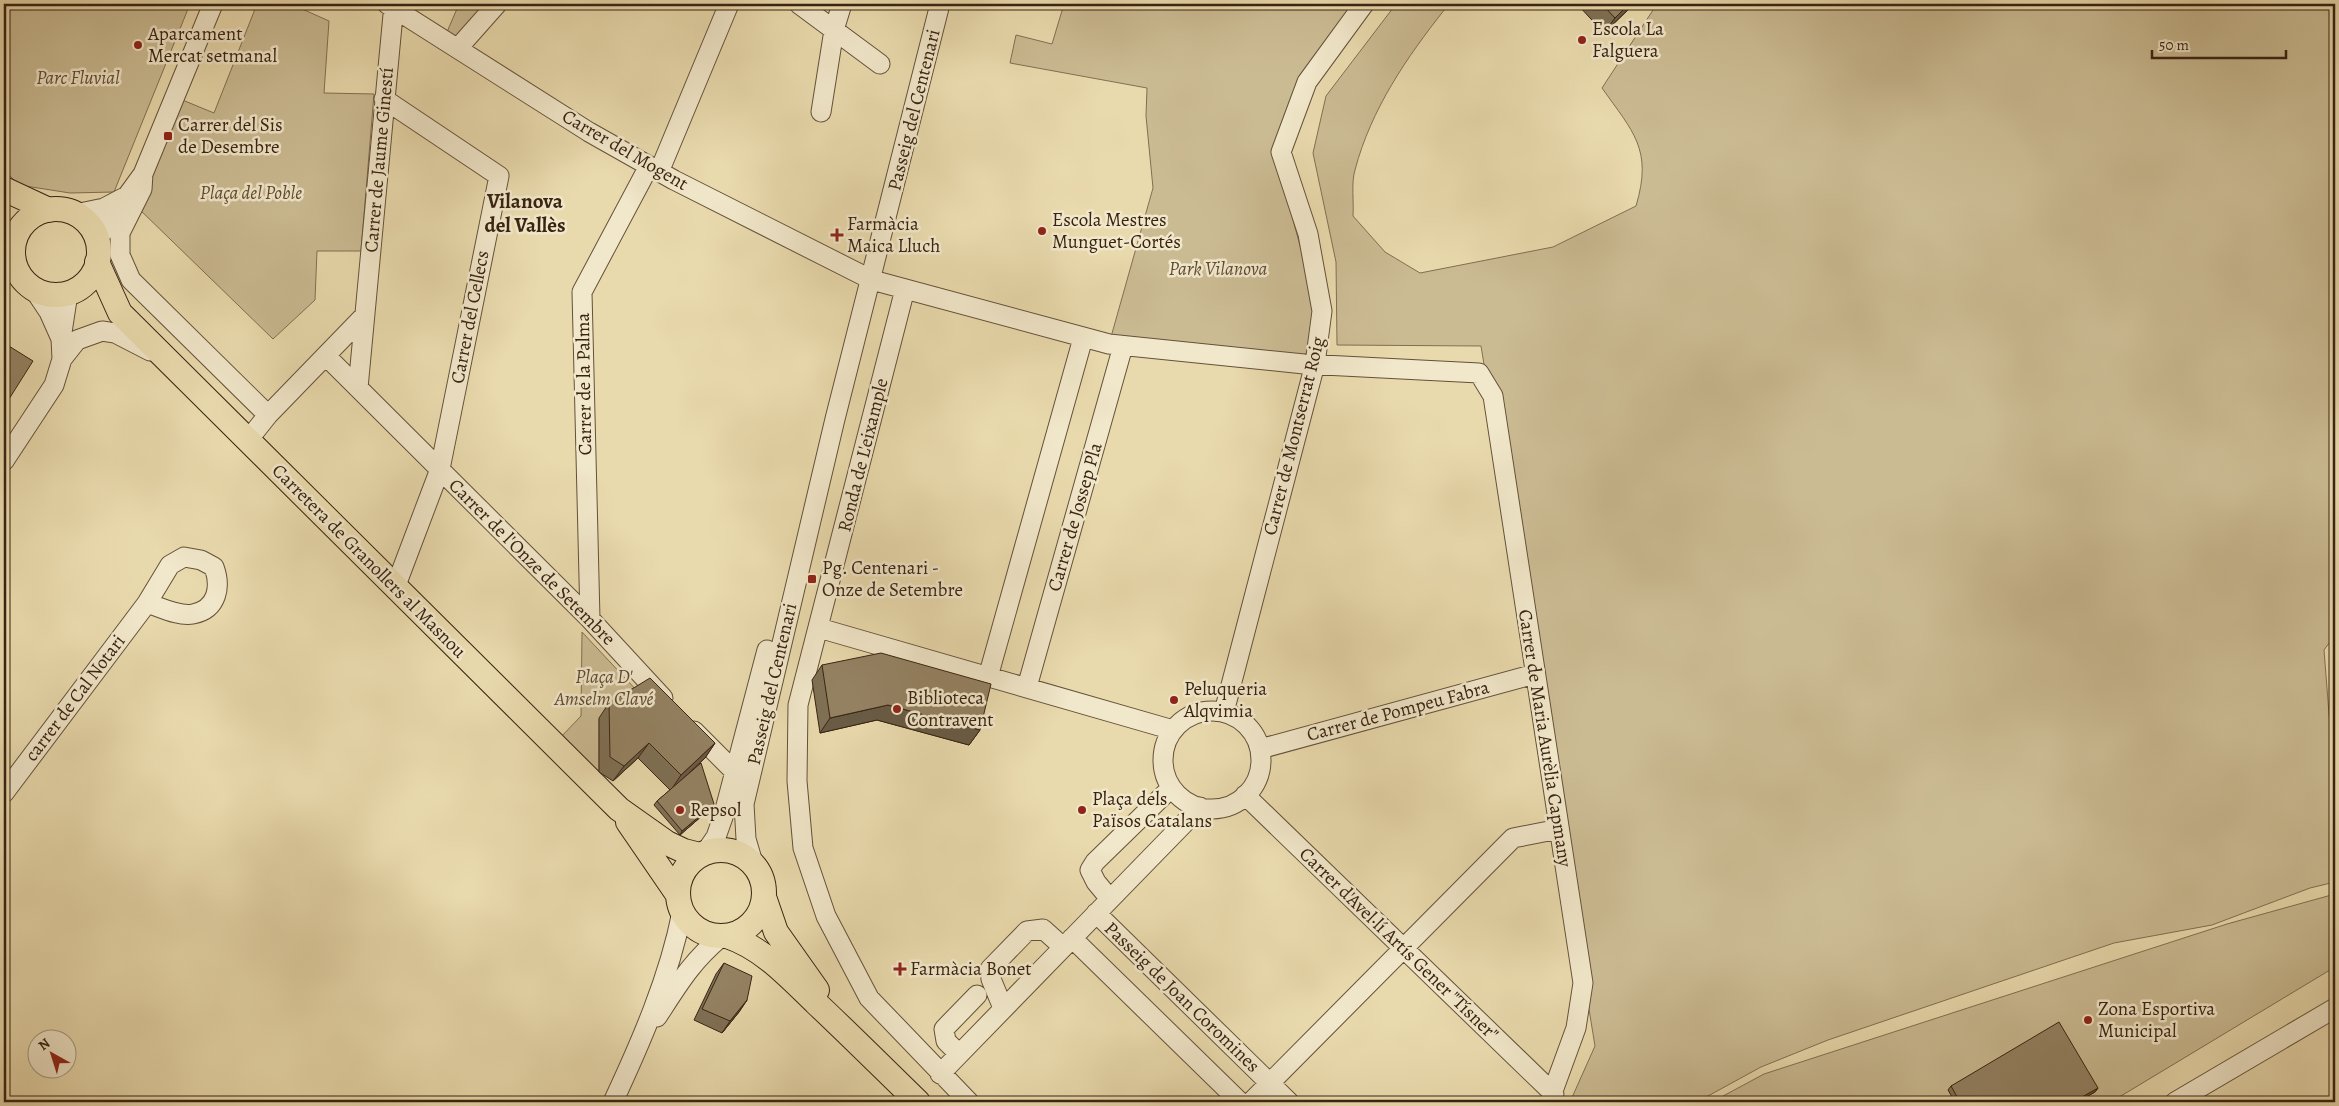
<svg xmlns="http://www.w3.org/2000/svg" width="2339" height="1106" viewBox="0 0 2339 1106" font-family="Alegreya,serif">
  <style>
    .green { fill: #cbbb93; stroke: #826f52 }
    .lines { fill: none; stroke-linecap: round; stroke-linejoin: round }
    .minor-casing { stroke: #645139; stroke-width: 21 }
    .major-casing { stroke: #382312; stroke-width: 26 }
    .minor { stroke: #f1e7ca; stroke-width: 19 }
    .major { stroke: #e9daad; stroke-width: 24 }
    .wall { fill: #7f7055; stroke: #382312 }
    .shaded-wall { fill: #685b45; stroke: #382312 }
    .building { fill: #948263; stroke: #382312 }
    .poi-dot { fill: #8f2418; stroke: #f1e7ca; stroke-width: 2 }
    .labels { text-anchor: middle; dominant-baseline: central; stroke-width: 5; stroke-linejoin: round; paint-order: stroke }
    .poi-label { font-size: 19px; fill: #382312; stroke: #f1e7ca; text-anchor: start }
    .park-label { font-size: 19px; font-style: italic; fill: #5d4932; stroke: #f1e7ca }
    .street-label { font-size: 19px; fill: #382312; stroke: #f1e7ca }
    .quarter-label { font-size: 21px; font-weight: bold; fill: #382312; stroke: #f1e7ca }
  </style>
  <rect width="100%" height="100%" fill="#e9daad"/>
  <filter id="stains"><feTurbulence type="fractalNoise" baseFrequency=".004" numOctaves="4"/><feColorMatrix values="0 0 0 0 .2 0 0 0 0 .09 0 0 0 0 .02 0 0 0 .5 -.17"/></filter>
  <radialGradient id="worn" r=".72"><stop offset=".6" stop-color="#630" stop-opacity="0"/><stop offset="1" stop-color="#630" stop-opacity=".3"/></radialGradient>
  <path class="green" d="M4 4H190L114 192 70 193 19 185 4 170Z
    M257 4H291L329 21 324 93 374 94 361 251H317L315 300 273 339 136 206 180 99 214 113Z
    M459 4H486L456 39 447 32Z
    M1064 4H1352L1299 77 1276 145 1293 220 1316 304 1311 351 1289 362 1109 344 1153 188 1146 116 1147 88 1010 63 1016 35 1052 44Z
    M1396 4H1439L1445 9C1407 57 1371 109 1355 170 1351 183 1354 201 1353 216L1385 252 1420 273 1553 247 1636 206C1653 149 1633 132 1602 88L1657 4H2335V635L2324 650 2335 790V882L2310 888 2212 925 2114 943 1828 1040 1761 1067 1697 1102H1570L1595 1046 1481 346 1337 345 1336 262 1313 153 1326 96Z
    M582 632 639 693 599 719V780L559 739 581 716Z
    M2335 894V967L2111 1102H1712L1764 1074 2227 924Z"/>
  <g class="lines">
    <g class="minor-casing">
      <path id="minor" d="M387 4 589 132 674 180 872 280 1109 344 1304 364 1479 373 1493 396 1583 983 1576 1028 1549 1102
        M799 4 880 64
        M458 48 497 4
        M384 99 499 176 440 469 395 588
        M821 112 834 30 842 4
        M659 172 729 4
        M143 174 142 189 120 233V255L131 280 268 415
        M75 214 104 208 123 198
        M97 241 111 218 143 174 213 4
        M33 288 49 312 61 339
        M905 289 798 705 797 781 803 848 826 916 869 998 969 1102
        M326 356 590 619 663 698
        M62 359 77 340 102 331 115 333 150 351
        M358 388 394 4
        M248 440 268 415 364 316
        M4 461 54 385 62 359 61 339 68 293
        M590 619 582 292 649 166
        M819 628 1173 730
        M988 677 1083 338
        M1027 687 1123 346
        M1163 760a49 49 0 1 1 98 0a49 49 0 1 1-98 0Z
        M1224 712 1315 364 1322 311 1308 234 1281 152 1307 82 1364 4
        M694 731 734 771
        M1260 749 1535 674
        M4 793 147 603 170 565 184 557 201 560 214 567C221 586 218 609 193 614 179 617 160 607 147 603
        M1245 795 1554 1094
        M705 853 716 837 723 817 767 650
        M753 863 746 839 744 804 835 419 940 4
        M1110 899 1096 882 1090 870 1095 862 1171 788
        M1096 913 1289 1102
        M1072 938 1240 1102
        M1003 1008 991 979 990 969 1027 931 1043 929 1063 947
        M657 1017C678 985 691 962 721 937
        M959 1054 946 1041 944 1029 977 995
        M940 1074 1200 807
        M613 1102C641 1042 669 978 682 912
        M1251 1102 1513 838 1559 829
        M2175 1102 2335 1008"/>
    </g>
    <g class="major-casing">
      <path id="major" d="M4 189 49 210
        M13 252a43 43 0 1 1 86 0a43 43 0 1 1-86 0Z
        M97 262 120 313 619 809 667 843 684 851 700 855
        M628 822 678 895
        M678 893a43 43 0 1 1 86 0a43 43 0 1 1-86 0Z
        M765 900 776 932 817 990
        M727 936C763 948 789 977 816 1003 850 1035 884 1069 918 1102"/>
    </g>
    <use href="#minor" class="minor"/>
    <use href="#major" class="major"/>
  </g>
  <path class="wall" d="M1577 4H1634L1604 33Z
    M822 665 980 730 969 745 877 720 820 733 812 680Z
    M609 703 715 743 705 758 681 781 711 808 680 835 654 805 657 801 670 790 638 758 613 781 599 772V718Z
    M724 963 747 1000 739 1012 722 1033 694 1020 716 974Z
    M1951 1086 2098 1088 2095 1092 2077 1102H1955L1948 1090Z"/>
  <path class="shaded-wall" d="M1036 4H1057L1051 9Z
    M1629 4H1634L1604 33 1615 18Z
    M888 705 980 730 969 745 877 720 820 733 830 718Z
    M649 743 638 758 613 781 624 766Z
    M715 743 705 758 671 790 681 775Z
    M714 804 711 808 680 835 682 831Z
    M747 1000 739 1012 722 1033 730 1021Z
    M2098 1088 2095 1092 2077 1102H2073Z"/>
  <path class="building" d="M1602 4H1629L1615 18Z
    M4 343 33 361 4 407Z
    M881 653 991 684 980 730 888 705 830 718 822 665Z
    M650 678 715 743 681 775 649 743 624 766 610 757 609 703Z
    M701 763 714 804 682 831 657 801Z
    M724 963 752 976 747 1000 730 1021 702 1009Z
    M2059 1022 2098 1088 2073 1102H1960L1951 1086Z"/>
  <g class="poi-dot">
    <circle cx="1582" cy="40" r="5"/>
    <circle cx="138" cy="45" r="5"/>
    <rect x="163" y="131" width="10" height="10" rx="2.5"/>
    <circle cx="1042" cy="231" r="5"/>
    <path d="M834.5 227.5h5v5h5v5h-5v5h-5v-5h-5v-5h5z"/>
    <rect x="807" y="574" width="10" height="10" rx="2.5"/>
    <circle cx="1174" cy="700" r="5"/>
    <circle cx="897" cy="709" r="5"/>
    <circle cx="680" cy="810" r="5"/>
    <circle cx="1082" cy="810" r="5"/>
    <path d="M897.5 961.5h5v5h5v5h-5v5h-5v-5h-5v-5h5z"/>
    <circle cx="2088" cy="1020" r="5"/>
  </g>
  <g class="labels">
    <g class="poi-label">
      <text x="1592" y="29">Escola La<tspan x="1592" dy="22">Falguera</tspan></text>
      <text x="148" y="34">Aparcament<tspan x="148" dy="22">Mercat setmanal</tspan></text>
      <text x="178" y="125">Carrer del Sis<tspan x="178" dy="22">de Desembre</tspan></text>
      <text x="1052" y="220">Escola Mestres<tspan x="1052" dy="22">Munguet-Cortés</tspan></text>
      <text x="847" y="224">Farmàcia<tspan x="847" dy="22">Maica Lluch</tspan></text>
      <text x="822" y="568">Pg. Centenari -<tspan x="822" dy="22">Onze de Setembre</tspan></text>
      <text x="1184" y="689">Peluqueria<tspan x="1184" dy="22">Alqvimia</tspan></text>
      <text x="907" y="698">Biblioteca<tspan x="907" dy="22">Contravent</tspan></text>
      <text x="1092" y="799">Plaça dels<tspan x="1092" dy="22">Països Catalans</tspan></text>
      <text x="690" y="810">Repsol</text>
      <text x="910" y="969">Farmàcia Bonet</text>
      <text x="2098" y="1009">Zona Esportiva<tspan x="2098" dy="22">Municipal</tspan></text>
    </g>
    <g class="park-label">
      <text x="78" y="78">Parc Fluvial</text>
      <text x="251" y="193">Plaça del Poble</text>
      <text x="1218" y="269">Park Vilanova</text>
      <text x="604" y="677">Plaça D'<tspan x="604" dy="22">Amselm Clavé</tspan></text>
    </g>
    <g class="street-label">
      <text transform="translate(914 110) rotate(-76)">Passeig del Centenari</text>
      <text transform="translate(625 150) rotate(30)">Carrer del Mogent</text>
      <text transform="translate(379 160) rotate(-85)">Carrer de Jaume Ginestí</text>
      <text transform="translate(470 317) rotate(-79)">Carrer del Cellecs</text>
      <text transform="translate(584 384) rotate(-91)">Carrer de la Palma</text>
      <text transform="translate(1294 436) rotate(-76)">Carrer de Montserrat Roig</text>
      <text transform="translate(863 455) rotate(-76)">Ronda de L'eixample</text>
      <text transform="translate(1075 517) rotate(-74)">Carrer de Jossep Pla</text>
      <text transform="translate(369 561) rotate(45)">Carretera de Granollers al Masnou</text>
      <text transform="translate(532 562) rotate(45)">Carrer de l'Onze de Setembre</text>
      <text transform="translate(772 684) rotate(-77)">Passeig del Centenari</text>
      <text transform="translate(75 698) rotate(-53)">carrer de Cal Notari</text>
      <text transform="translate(1398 711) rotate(-15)">Carrer de Pompeu Fabra</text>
      <text transform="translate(1545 738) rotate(81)">Carrer de Maria Aurèlia Capmany</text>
      <text transform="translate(1399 944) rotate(44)">Carrer d'Avel·lí Artís Gener "Tísner"</text>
      <text transform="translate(1182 997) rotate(44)">Passeig de Joan Coromines</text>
    </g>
    <g class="quarter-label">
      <text x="525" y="201">Vilanova<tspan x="525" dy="24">del Vallès</tspan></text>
    </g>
  </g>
  <rect width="2339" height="1106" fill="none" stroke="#e9daad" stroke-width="20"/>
  <rect x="5" y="5" width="2329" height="1096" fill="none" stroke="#382312" stroke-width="2.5"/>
  <rect x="10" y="10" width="2319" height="1086" fill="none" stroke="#382312"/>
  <g transform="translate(52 1054) rotate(321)"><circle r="24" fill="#f1e7ca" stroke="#a79980"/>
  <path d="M0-4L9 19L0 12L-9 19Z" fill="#8f2418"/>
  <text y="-8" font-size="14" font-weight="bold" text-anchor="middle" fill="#382312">N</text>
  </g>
  <path d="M2152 50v8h134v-8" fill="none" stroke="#382312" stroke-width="2.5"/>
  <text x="2159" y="50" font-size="15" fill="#382312" stroke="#f1e7ca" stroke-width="4" paint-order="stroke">50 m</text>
  <rect width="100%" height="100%" filter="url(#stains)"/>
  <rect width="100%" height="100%" fill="url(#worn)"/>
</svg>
